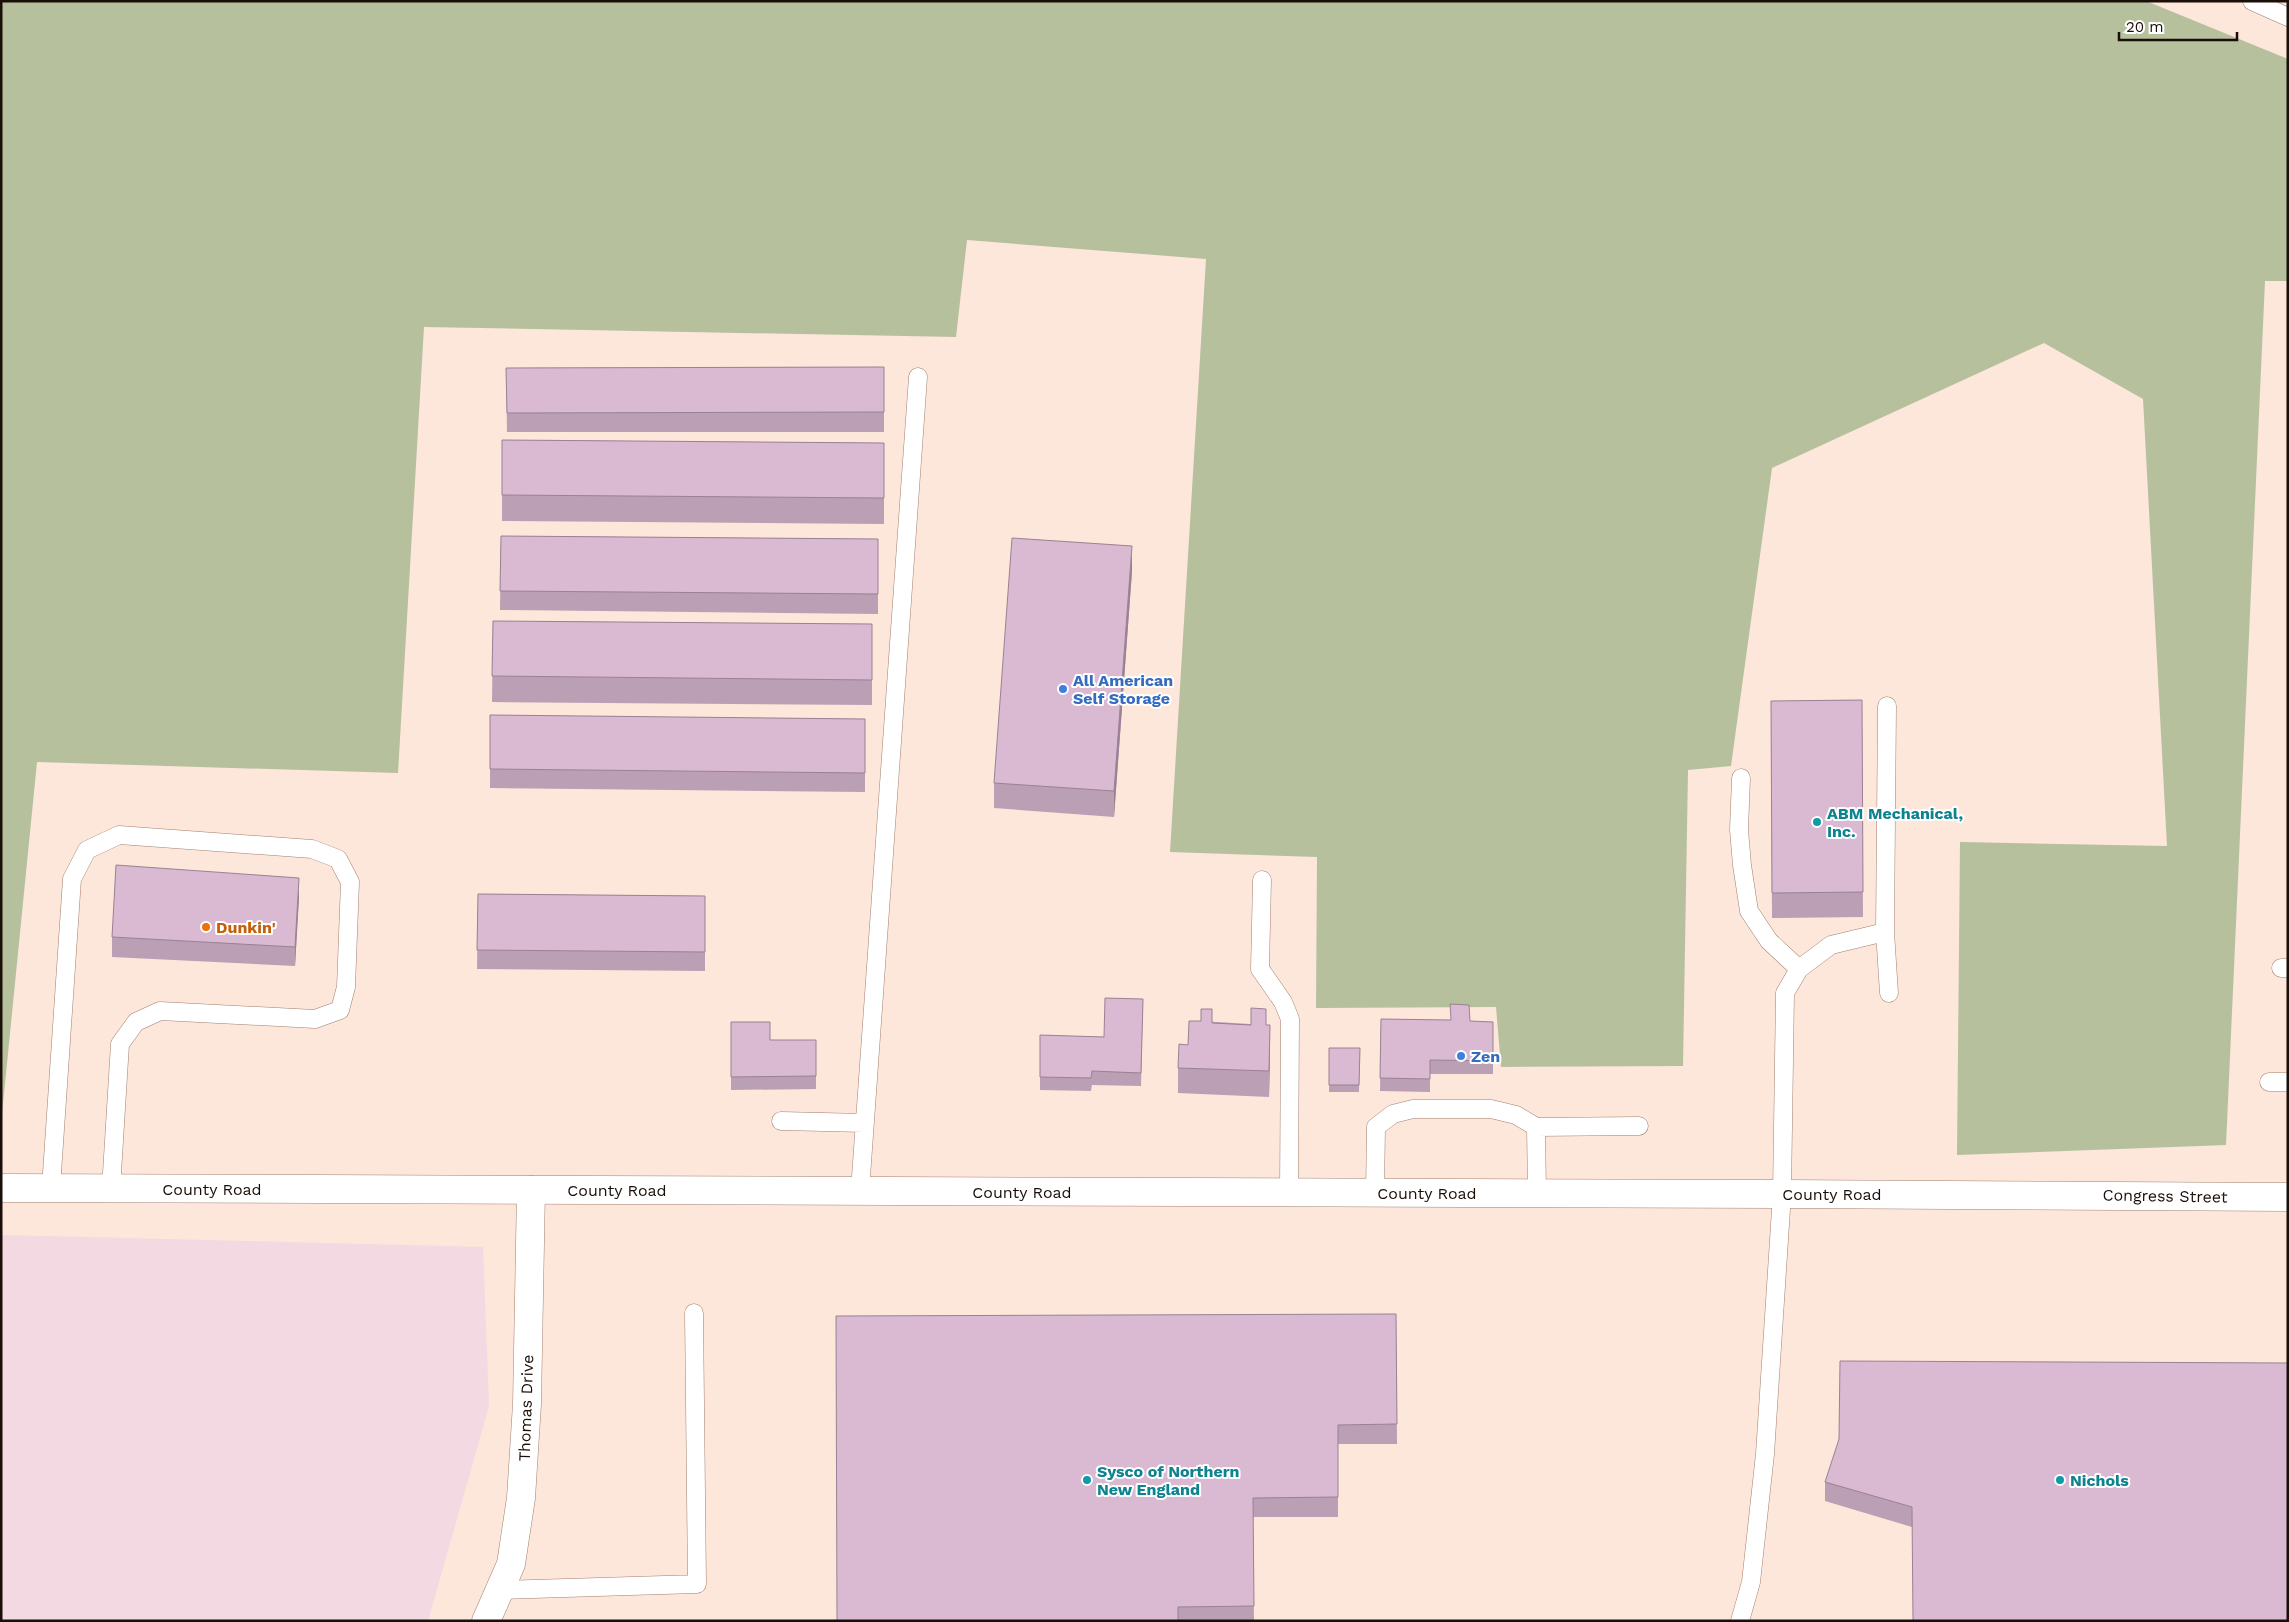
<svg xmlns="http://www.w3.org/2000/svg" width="2289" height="1622" viewBox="0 0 2289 1622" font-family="'Work Sans',sans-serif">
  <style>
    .industrial { fill: #f3d9e2 }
    .forest { fill: #b6c09d }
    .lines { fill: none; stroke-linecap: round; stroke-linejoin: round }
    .lane-casing { stroke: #a2816f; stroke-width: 19 }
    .street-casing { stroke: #a2816f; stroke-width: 29 }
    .secondary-casing { stroke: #a2816f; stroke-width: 29 }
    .lane { stroke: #fff; stroke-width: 18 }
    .street { stroke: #fff; stroke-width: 28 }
    .secondary { stroke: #fff; stroke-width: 28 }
    .wall { fill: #bb9fb5 }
    .shaded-wall { fill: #998293 }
    .building { fill: #dab9d2; stroke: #998293 }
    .shop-dot { fill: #3f7fe0; stroke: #fff; stroke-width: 2 }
    .culture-dot { fill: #0f9aa8; stroke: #fff; stroke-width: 2 }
    .food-dot { fill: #e8710a; stroke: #fff; stroke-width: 2 }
    .labels { text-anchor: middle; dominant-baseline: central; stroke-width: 4; stroke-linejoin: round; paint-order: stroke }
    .shop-label { font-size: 16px; font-weight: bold; fill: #366cbe; stroke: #fff; text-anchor: start }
    .culture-label { font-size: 16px; font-weight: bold; fill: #0d838f; stroke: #fff; text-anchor: start }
    .food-label { font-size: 16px; font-weight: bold; fill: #c56008; stroke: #fff; text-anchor: start }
    .street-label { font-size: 16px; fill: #1a0e08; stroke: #fff }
  </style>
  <rect width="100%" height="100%" fill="#fde6da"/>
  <path class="industrial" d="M1 1235 483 1247 489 1406 428 1621H1Z"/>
  <path class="forest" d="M1 1H2146L2288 59V281H2265L2226 1145 1957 1155 1960 842 2167 846 2143 399 2044 343 1772 468 1731 766 1688 770 1683 1066 1501 1067 1496 1007 1316 1008 1317 857 1170 852 1206 259 967 240 956 337 424 327 398 773 37 762 1 1124Z"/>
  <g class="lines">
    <g class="lane-casing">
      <path id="lane" d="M2252 1 2288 17
        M1887 706 1885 932 1889 993
        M1741 778 1739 830 1742 865 1749 911 1769 941 1799 969
        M1262 880 1260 969 1283 1002 1290 1019 1289 1193
        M2281 968H2288
        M2269 1082H2288
        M781 1121 865 1123
        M1536 1127 1639 1126
        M51 1188 72 879 87 850 119 835 312 849 338 859 350 882 346 987 340 1010 315 1019 160 1011 136 1022 120 1044 111 1189
        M860 1191 918 377
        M1375 1193 1376 1127 1393 1114 1413 1109H1491L1516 1115 1536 1127 1537 1193
        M500 1590 697 1584 694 1313
        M1740 1621 1751 1582 1765 1454 1782 1194 1785 993 1799 969 1831 945 1885 932"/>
    </g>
    <g class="street-casing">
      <path id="street" d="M486 1621 511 1564 521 1498 527 1404 531 1190"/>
    </g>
    <g class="secondary-casing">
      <path id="secondary" d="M1 1188 1782 1194 2288 1197"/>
    </g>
    <use href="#lane" class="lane"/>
    <use href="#street" class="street"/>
    <use href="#secondary" class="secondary"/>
  </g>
  <path class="wall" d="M884 367V432H507L506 368Z
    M502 440 884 443V524L502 521Z
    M501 536 878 539V614L500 610Z
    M1132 571 1114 817 994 808V783Z
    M493 621 872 624V705L492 702Z
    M1862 700 1863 917 1772 918 1771 701Z
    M490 715 865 719V792L490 788Z
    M478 894 705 896V971L477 969Z
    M299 897 295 966 112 957V937Z
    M1143 999 1141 1086 1092 1085 1091 1091 1040 1090V1035L1104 1037Z
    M1381 1019 1493 1022V1074H1430V1092L1380 1091Z
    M1201 1021 1266 1025 1270 1050 1269 1097 1178 1093V1068L1188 1045Z
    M731 1022 770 1040H816V1089L731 1090Z
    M1329 1048H1360L1359 1092H1329Z
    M1396 1314 1397 1444H1338V1517H1253L1254 1621H837Z
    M2288 1363 1912 1527 1825 1501V1482Z"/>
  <path class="shaded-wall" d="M1132 546V571L1114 817V791Z
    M299 878V897L295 966V947Z
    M1270 1025V1050L1269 1097V1071Z"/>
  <path class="building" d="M884 367V412L507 413 506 368Z
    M502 440 884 443V498L502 495Z
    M501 536 878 539V594L500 591Z
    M1012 538 1132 546 1114 791 994 783Z
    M493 621 872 624V680L492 676Z
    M1862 700 1863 892 1772 893 1771 701Z
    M490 715 865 719V773L490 769Z
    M116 865 299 878 295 947 112 937Z
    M478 894 705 896V952L477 950Z
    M1105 998 1143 999 1141 1073 1092 1071 1091 1078 1040 1077V1035L1104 1037Z
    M1450 1004 1469 1005 1470 1021 1493 1022V1061L1430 1060V1079L1380 1078 1381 1019 1451 1020Z
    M1251 1008 1266 1009V1025H1270L1269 1071 1178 1068 1179 1044 1188 1045 1189 1021H1201V1009H1212V1023L1251 1025Z
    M731 1022H770V1040H816V1076L731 1077Z
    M1329 1048H1360L1359 1085H1329Z
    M1396 1314 1397 1424 1338 1425V1497L1253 1498 1254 1606 1178 1607V1621H837L836 1316Z
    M1840 1361 2288 1363V1621H1913L1912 1507 1825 1482 1839 1439Z"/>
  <g class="shop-dot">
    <circle cx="1063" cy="689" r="5"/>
    <circle cx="1461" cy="1056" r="5"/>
  </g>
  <g class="culture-dot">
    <circle cx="1817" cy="822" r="5"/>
    <circle cx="1087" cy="1480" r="5"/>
    <circle cx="2060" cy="1480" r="5"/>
  </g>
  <circle class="food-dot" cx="206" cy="927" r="5"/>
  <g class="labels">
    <g class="shop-label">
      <text x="1073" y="680">All American<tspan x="1073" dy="18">Self Storage</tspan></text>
      <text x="1471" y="1056">Zen</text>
    </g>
    <g class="culture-label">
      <text x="1827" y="813">ABM Mechanical,<tspan x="1827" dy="18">Inc.</tspan></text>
      <text x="1097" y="1471">Sysco of Northern<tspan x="1097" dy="18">New England</tspan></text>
      <text x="2070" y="1480">Nichols</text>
    </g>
    <g class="food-label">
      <text x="216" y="927">Dunkin'</text>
    </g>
    <g class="street-label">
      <text x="212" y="1189">County Road</text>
      <text x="617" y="1190">County Road</text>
      <text x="1022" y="1192">County Road</text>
      <text x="1427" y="1193">County Road</text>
      <text x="1832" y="1194">County Road</text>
      <text transform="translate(2165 1196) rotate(1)">Congress Street</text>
      <text transform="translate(526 1408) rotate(-88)">Thomas Drive</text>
    </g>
  </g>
  <rect width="2289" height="1622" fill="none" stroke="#1a0e08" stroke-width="5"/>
  <path d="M2119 32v8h118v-8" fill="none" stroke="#1a0e08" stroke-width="2.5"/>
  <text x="2126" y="32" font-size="15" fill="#1a0e08" stroke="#ffffff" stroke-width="4" paint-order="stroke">20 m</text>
</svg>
